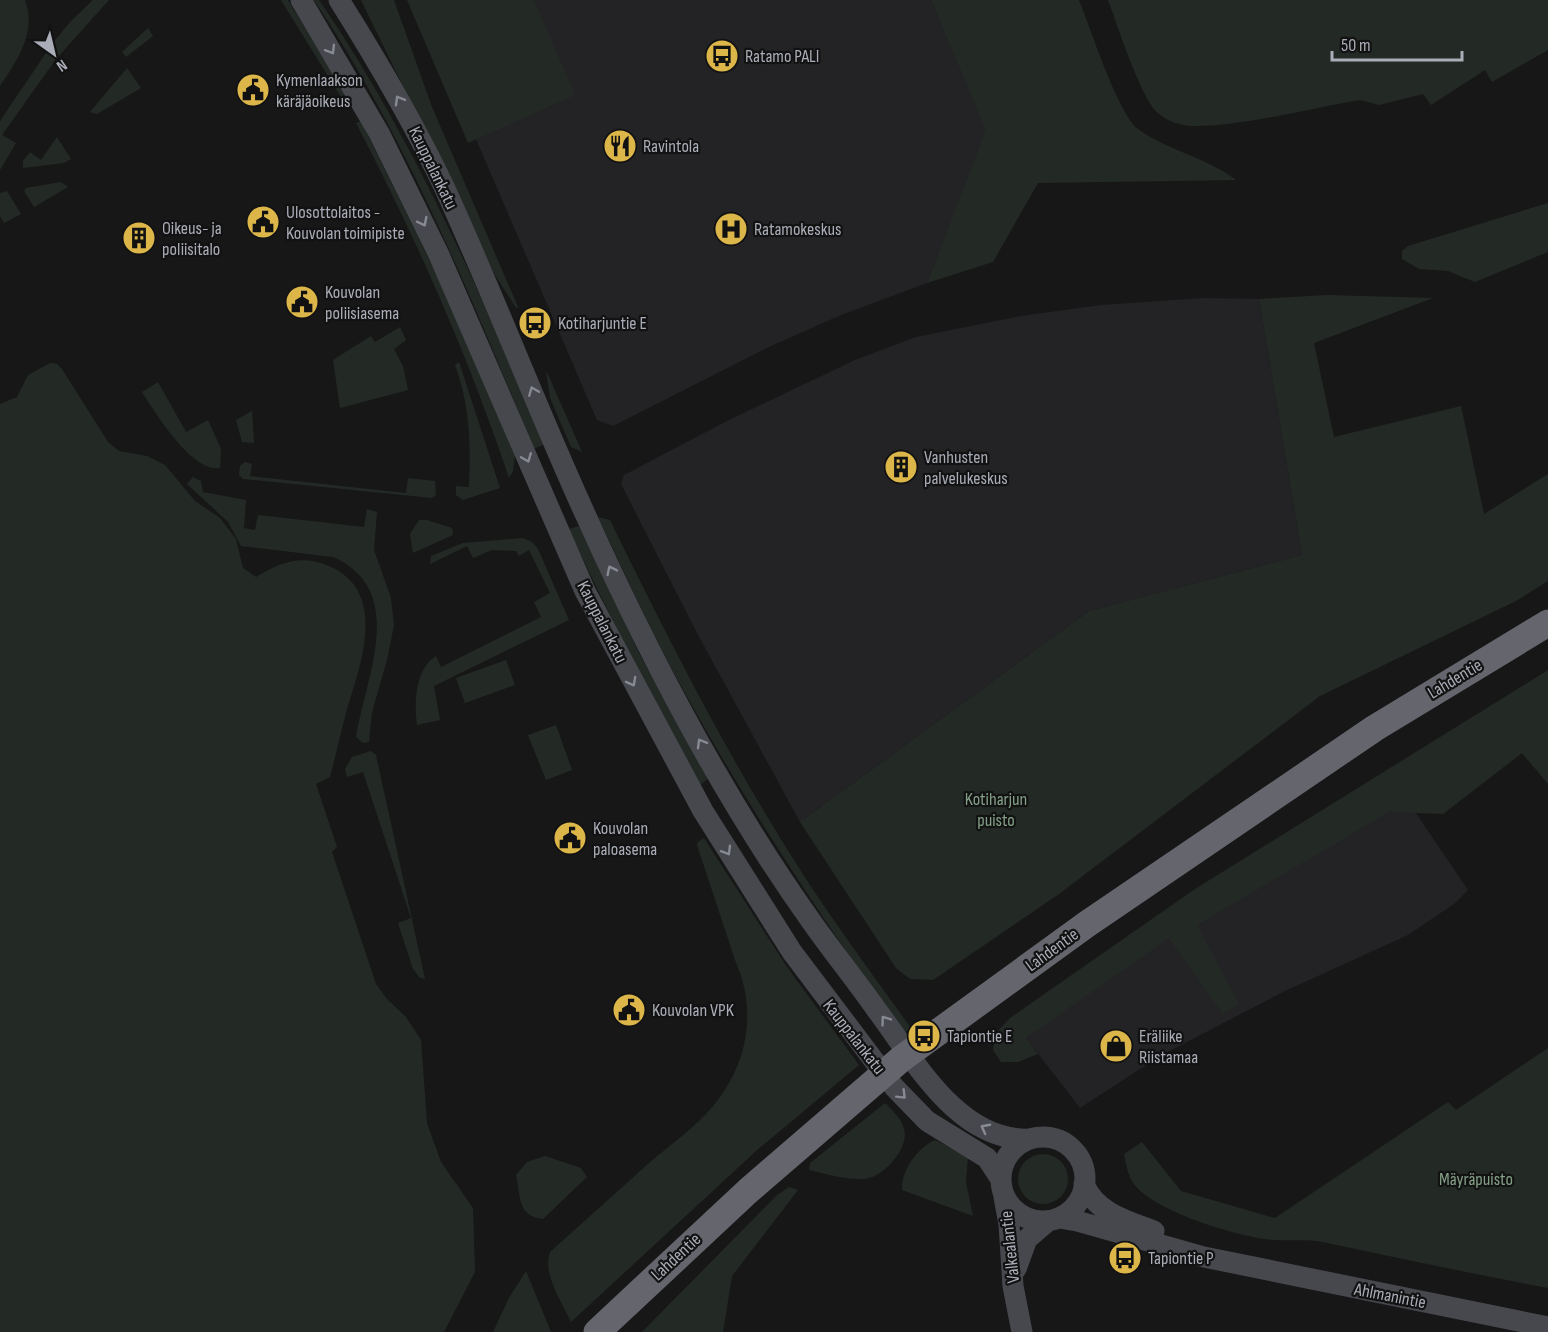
<svg xmlns="http://www.w3.org/2000/svg" width="1548" height="1332" viewBox="0 0 1548 1332" font-family="'Sofia Sans Condensed',sans-serif">
  <style>
    .built { fill: #232325 }
    .green { fill: #232a25 }
    .lines { fill: none; stroke-linecap: round; stroke-linejoin: round }
    .secondary { stroke: #46484d; stroke-width: 21 }
    .highway { stroke: #65666d; stroke-width: 27 }
    .oneway { stroke: #878a92 }
    .labels { text-anchor: middle; dominant-baseline: central; stroke-width: 4.5; stroke-linejoin: round; paint-order: stroke }
    .poi-label { font-size: 18px; fill: #aaadb7; stroke: #121213; text-anchor: start }
    .street-label { font-size: 18px; fill: #aaadb7; stroke: #121213 }
    .park-label { font-size: 18px; fill: #84a087; stroke: #121213 }
  </style>
  <rect width="100%" height="100%" fill="#171718"/>
  <path class="built" d="M416 0H931L987 130 927 283 841 315 769 347 613 426 597 420Z
    M1203 298 1259 299 1302 555 1089 611 800 822 697 633 621 484 624 475 727 421 855 360 916 337 1021 316 1101 305Z
    M1405 797 1468 890 1454 904 1408 935 1285 991 1160 1056 1080 1108 1026 1038 1132 956Z"/>
  <path class="green" d="M0 0H25C37 32 17 61 0 86Z
    M93 0H109L56 59 2 135 16 143 0 170V121L52 44 70 22Z
    M281 0H288L345 94 341 97Z
    M314 0H319C415 140 478 289 545 444L534 449C470 295 408 140 314 0Z
    M361 0H394L432 107 518 307 516 308 495 275Z
    M407 0H534L575 95 468 143Z
    M931 0H1079C1090 27 1118 114 1138 129 1166 150 1206 157 1236 180L1038 183 993 262 927 283 986 130Z
    M1108 0H1548V50L1492 82 1485 70 1431 105 1423 94 1379 105 1360 100C1311 108 1241 127 1192 126 1179 125 1168 122 1158 113 1140 97 1118 26 1108 0Z
    M148 28 153 36 126 57 122 52Z
    M127 68 141 88 97 114 90 112Z
    M361 121 448 298 515 455 513 471 509 478C468 355 416 238 356 123Z
    M57 137 71 159 64 163 23 168V161L30 152 41 160Z
    M61 182 68 187 34 207 24 191 26 188Z
    M7 191 21 214 4 223 0 216V193Z
    M1548 203V252L1475 282 1448 271 1419 269 1402 259V251L1408 246Z
    M1327 295 1433 298 1314 343 1334 437 1461 406 1484 514 1548 474V581L1516 601 1320 696 1059 894 933 980 910 979 896 968 800 822 1089 611 1302 555 1259 299Z
    M400 327 406 340 394 349 403 366 408 390 340 408 333 360 371 336 375 342Z
    M459 362 500 488 463 500 456 495V486L469 487C471 443 470 406 455 365Z
    M50 363 57 364 62 369 108 442 119 451 147 456 165 465 195 501 220 518 236 539 243 568 256 577C280 562 302 554 329 566 388 591 361 664 347 709 341 732 336 754 330 777L316 784 337 847 332 852 376 984 387 999 406 1017 421 1040 427 1123 441 1162 473 1208 475 1272 444 1332H0V404L17 397 28 375Z
    M546 370 582 452 571 447 550 398Z
    M158 382 186 432 208 420 221 449 220 468C192 473 155 412 142 392Z
    M252 411 254 443 242 442 236 420Z
    M245 462 252 464 250 476 406 493 408 478 435 481 436 495 432 498 243 479 239 475 240 466Z
    M193 477 201 481 203 492 246 500 244 528 255 530 258 515 364 527 367 509 377 512 374 550 391 598 394 625 387 660 372 712 369 742 363 743 356 737C365 679 409 590 333 557L241 546 228 522 187 484Z
    M598 517 610 520C668 639 728 757 799 868 834 923 873 975 911 1028L904 1033C820 917 742 798 674 673 646 622 623 569 598 517Z
    M419 520H427L452 528 453 535 413 553 410 534Z
    M579 526 639 653 708 779 700 785C654 701 609 617 569 529Z
    M523 538 532 542 538 549 569 620 434 686 440 720 417 725C414 703 415 669 436 656L441 667 541 617 534 602 550 593 529 550 519 556 516 551 492 550 473 558 467 546 430 564 431 556 463 543Z
    M506 660 515 685 465 703 456 678Z
    M1548 670V784L1522 753 1443 814 1389 812 1197 925 1239 1004 1223 1014 1169 938 1026 1038 1038 1054 1018 1062H1001L993 1050 996 1033 1010 1018 1195 889Z
    M556 725 572 770 546 780 528 735Z
    M371 751 376 755 425 979 420 978 413 969 398 923 411 918 363 772 347 777 345 769 352 757Z
    M704 838 787 967 859 1065 756 1151 571 1322C562 1302 542 1274 550 1252 583 1222 616 1193 649 1163 670 1145 696 1127 714 1105 749 1062 757 1009 735 960L697 845 698 842Z
    M1548 1048V1288C1473 1274 1398 1258 1323 1242 1307 1239 1289 1241 1273 1240 1239 1237 1155 1212 1134 1184 1128 1176 1126 1164 1124 1154L1142 1142 1181 1191 1275 1218 1448 1102 1456 1110Z
    M885 1103C893 1111 901 1118 904 1129 910 1148 883 1178 864 1179 846 1180 827 1174 809 1170L810 1163Z
    M935 1140 968 1157 966 1182 973 1216 902 1190C901 1171 917 1148 935 1140Z
    M1018 1179a25 25 0 1 1 50 0a25 25 0 1 1-50 0Z
    M545 1156 581 1168 587 1177 543 1219C517 1216 521 1197 516 1175L527 1162Z
    M789 1187 798 1190 732 1276 723 1332H642L777 1195Z
    M526 1271 551 1332H493L509 1298Z"/>
  <g class="lines">
    <path class="secondary" d="M301 0 379 133 439 255 585 591 703 811 792 952 894 1087 927 1121 987 1158 1000 1178
      M339 0C378 62 415 125 446 191 495 298 537 409 586 516 649 656 722 796 811 921 832 951 855 979 876 1009 914 1059 958 1143 1031 1139
      M1001 1179a42 42 0 1 1 84 0a42 42 0 1 1-84 0Z
      M1084 1184C1096 1213 1127 1221 1154 1231
      M1004 1197 1009 1224 1013 1286 1022 1332
      M1059 1218 1077 1221 1204 1257 1548 1327
      M1016 1269 1027 1239 1048 1221"/>
    <path class="highway" d="M597 1332 748 1191 901 1059 1087 924 1375 728 1548 623"/>
  </g>
  <defs><path id="oneway-chevron" d="M-2-3.5L2.5 0L-2 3.5" fill="none" stroke-width="1.6" stroke-linecap="round" stroke-linejoin="round" transform="scale(1.5)"/></defs>
  <g class="oneway">
    <use href="#oneway-chevron" transform="translate(331 50) rotate(59)"/>
    <use href="#oneway-chevron" transform="translate(399 100) rotate(-120)"/>
    <use href="#oneway-chevron" transform="translate(423 222) rotate(63)"/>
    <use href="#oneway-chevron" transform="translate(533 391) rotate(-112)"/>
    <use href="#oneway-chevron" transform="translate(527 458) rotate(68)"/>
    <use href="#oneway-chevron" transform="translate(611 570) rotate(-116)"/>
    <use href="#oneway-chevron" transform="translate(632 682) rotate(62)"/>
    <use href="#oneway-chevron" transform="translate(701 743) rotate(-120)"/>
    <use href="#oneway-chevron" transform="translate(727 851) rotate(59)"/>
    <use href="#oneway-chevron" transform="translate(885 1020) rotate(-126)"/>
    <use href="#oneway-chevron" transform="translate(902 1095) rotate(45)"/>
    <use href="#oneway-chevron" transform="translate(985 1128) rotate(-152)"/>
  </g>
  <defs>
    <g id="bus-disc" transform="scale(1.725)"><circle r="9.5" fill="#ddb64a" stroke="#121213"/><path d="M-5-6H5V4H4V6H2V4H-2V6H-4V4H-5ZM-3.5-4V0h7V-4ZM-3.5 1.2v1.5H-2V1.2ZM2 1.2v1.5H3.5V1.2Z" fill="#111"/></g>
    <g id="civic-disc" transform="scale(1.725)"><circle r="9.5" fill="#ddb64a" stroke="#121213"/><path d="M-.6-6.5H3V-4.5H.6V-3L4-1V1h2V6H-6V1h2V-1L-.6-3ZM-1.2 2.5V6h2.4V2.5Z" fill="#111"/></g>
    <g id="restaurant-disc" transform="scale(1.725)"><circle r="9.5" fill="#ddb64a" stroke="#121213"/><path d="M-5-6h1v4h1v-4h1v4h1v-4h1v5L-1.5 .5V6h-2V.5L-5-1ZM5-6V6H3V1.5H1.5Q1.5-4 5-6Z" fill="#111"/></g>
    <g id="hospital-disc" transform="scale(1.725)"><circle r="9.5" fill="#ddb64a" stroke="#121213"/><path d="M-5-5h3v3.5h4V-5h3V5h-3V1.5h-4V5h-3Z" fill="#111"/></g>
    <g id="building-disc" transform="scale(1.725)"><circle r="9.5" fill="#ddb64a" stroke="#121213"/><path d="M-4-6H4V6H1V3H-1V6H-4ZM-2.5-4.3h1.7v1.8h-1.7ZM.8-4.3h1.7v1.8H.8ZM-2.5-1h1.7V.8h-1.7ZM.8-1h1.7V.8H.8Z" fill="#111"/></g>
    <g id="shop-disc" transform="scale(1.725)"><circle r="9.5" fill="#ddb64a" stroke="#121213"/><path d="M-5-2.5h2.3a2.7 3.5 0 0 1 5.4 0H5L5.5 6h-11ZM-1.5-2.5h3a1.5 2.3 0 0 0-3 0Z" fill="#111"/></g>
  </defs>
  <g fill-rule="evenodd">
    <use href="#bus-disc" x="722" y="56"/>
    <use href="#civic-disc" x="253" y="90"/>
    <use href="#restaurant-disc" x="620" y="146"/>
    <use href="#civic-disc" x="263" y="222"/>
    <use href="#hospital-disc" x="731" y="229"/>
    <use href="#building-disc" x="139" y="238"/>
    <use href="#civic-disc" x="302" y="302"/>
    <use href="#bus-disc" x="535" y="323"/>
    <use href="#building-disc" x="901" y="467"/>
    <use href="#civic-disc" x="570" y="838"/>
    <use href="#civic-disc" x="629" y="1010"/>
    <use href="#bus-disc" x="924" y="1036"/>
    <use href="#shop-disc" x="1116" y="1046"/>
    <use href="#bus-disc" x="1125" y="1258"/>
  </g>
  <g class="labels">
    <g class="poi-label">
      <text x="745" y="56">Ratamo PALI</text>
      <text x="276" y="80">Kymenlaakson<tspan x="276" dy="21">käräjäoikeus</tspan></text>
      <text x="643" y="146">Ravintola</text>
      <text x="286" y="212">Ulosottolaitos -<tspan x="286" dy="21">Kouvolan toimipiste</tspan></text>
      <text x="162" y="228">Oikeus- ja<tspan x="162" dy="21">poliisitalo</tspan></text>
      <text x="754" y="229">Ratamokeskus</text>
      <text x="325" y="292">Kouvolan<tspan x="325" dy="21">poliisiasema</tspan></text>
      <text x="558" y="323">Kotiharjuntie E</text>
      <text x="924" y="457">Vanhusten<tspan x="924" dy="21">palvelukeskus</tspan></text>
      <text x="593" y="828">Kouvolan<tspan x="593" dy="21">paloasema</tspan></text>
      <text x="652" y="1010">Kouvolan VPK</text>
      <text x="947" y="1036">Tapiontie E</text>
      <text x="1139" y="1036">Eräliike<tspan x="1139" dy="21">Riistamaa</tspan></text>
      <text x="1148" y="1258">Tapiontie P</text>
    </g>
    <g class="street-label">
      <text transform="translate(433 168) rotate(64)">Kauppalankatu</text>
      <text transform="translate(602 622) rotate(63)">Kauppalankatu</text>
      <text transform="translate(1455 679) rotate(-31)">Lahdentie</text>
      <text transform="translate(1052 950) rotate(-36)">Lahdentie</text>
      <text transform="translate(854 1037) rotate(52)">Kauppalankatu</text>
      <text transform="translate(1010 1247) rotate(-96)">Valkealantie</text>
      <text transform="translate(676 1257) rotate(-43)">Lahdentie</text>
      <text transform="translate(1390 1296) rotate(11)">Ahlmanintie</text>
    </g>
    <g class="park-label">
      <text x="996" y="799">Kotiharjun<tspan x="996" dy="21">puisto</tspan></text>
      <text x="1476" y="1179">Mäyräpuisto</text>
    </g>
  </g>
  <g transform="translate(54 54) rotate(146)" stroke="#121213" stroke-width="4.5" paint-order="stroke">
  <path d="M0-4.5L10 22L0 15L-10 22Z" fill="#aaadb7"/>
  <text y="-9" font-size="16" font-weight="bold" text-anchor="middle" fill="#aaadb7">N</text>
  </g>
  <path d="M1332 51v9h130v-9" fill="none" stroke="#aaadb7" stroke-width="3"/>
  <text x="1341" y="51" font-size="18" fill="#aaadb7" stroke="#121213" stroke-width="4.5" paint-order="stroke">50 m</text>
</svg>
